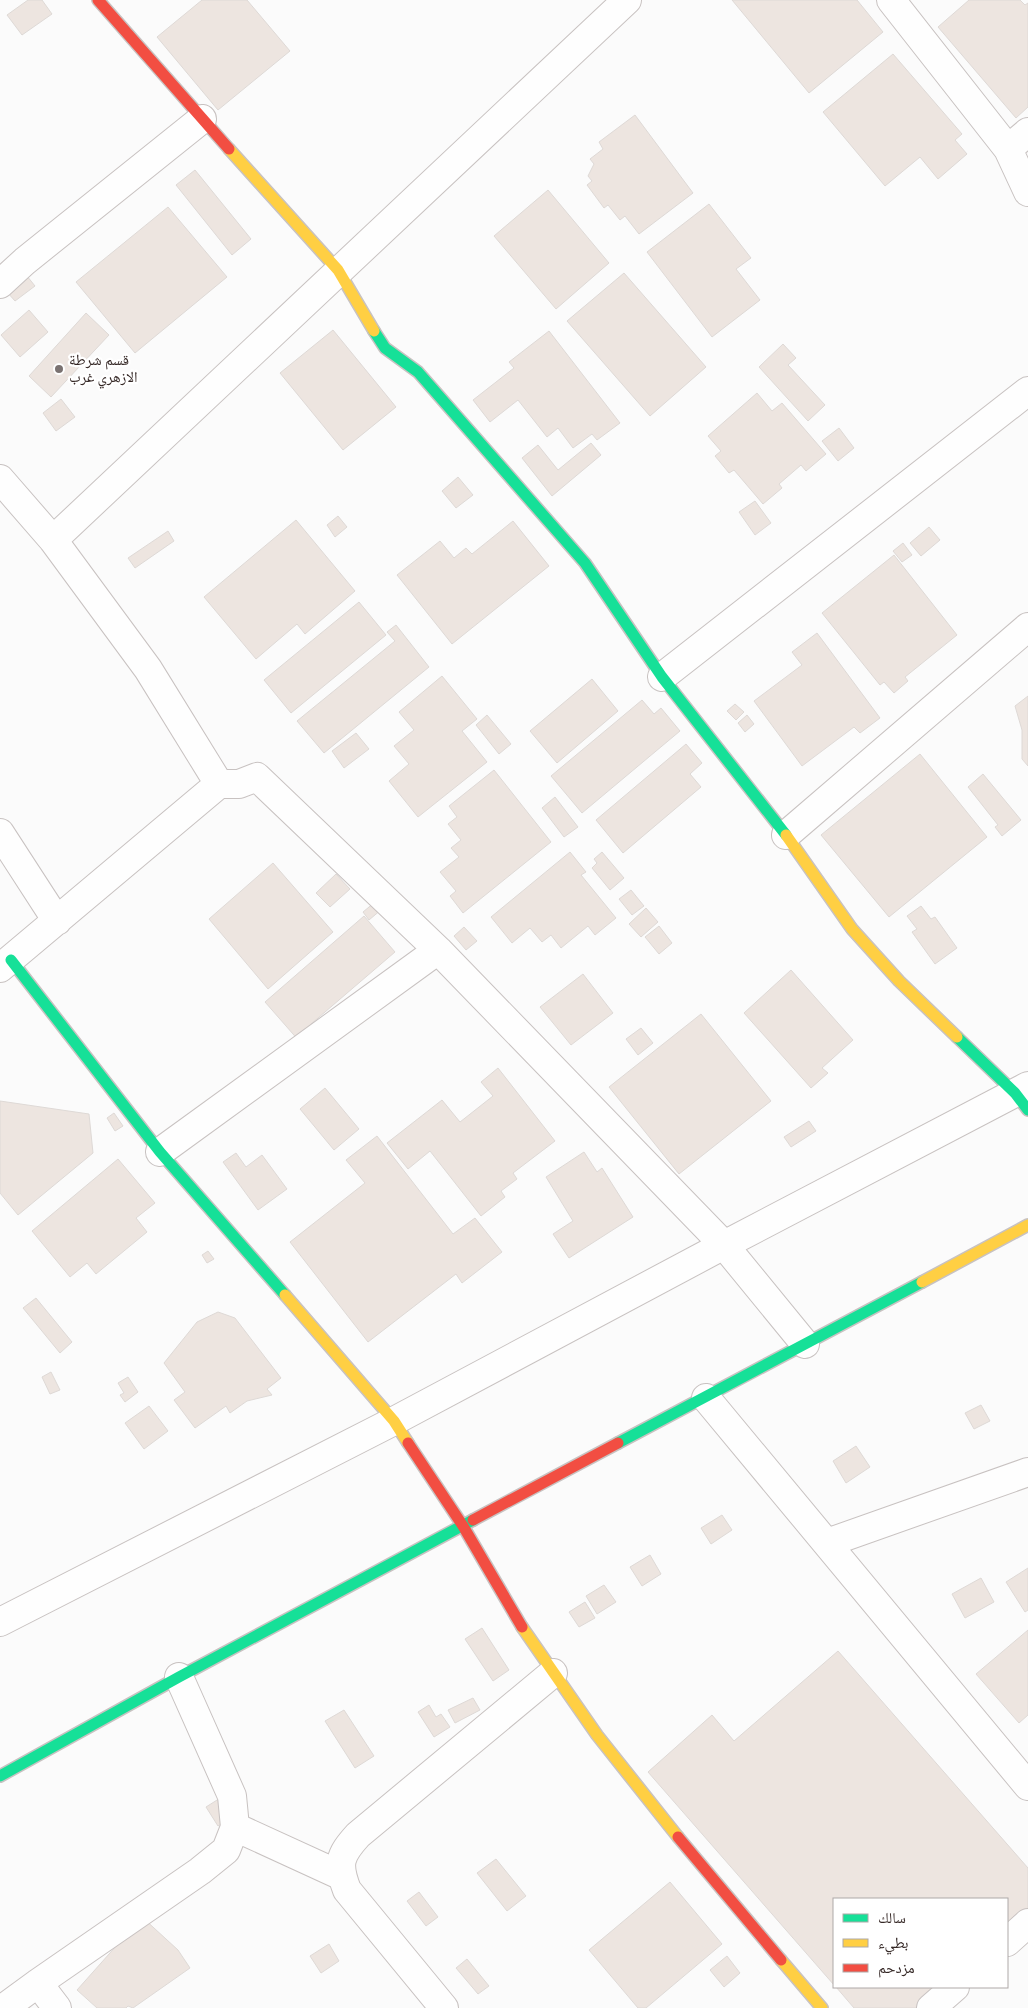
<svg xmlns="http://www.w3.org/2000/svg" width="1028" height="2008" viewBox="0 0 1028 2008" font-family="Cabin,'Noto Naskh Arabic',sans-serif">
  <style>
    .building { fill: #ede5e0; stroke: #ded9d6 }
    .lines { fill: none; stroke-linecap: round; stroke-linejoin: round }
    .street-casing { stroke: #c8c2c1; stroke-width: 30 }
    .fast-casing { stroke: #c8c2c1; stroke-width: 14 }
    .slow-casing { stroke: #c8c2c1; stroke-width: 14 }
    .jam-casing { stroke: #c8c2c1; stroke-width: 14 }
    .street { stroke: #fefefe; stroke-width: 28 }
    .fast { stroke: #16e098; stroke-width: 11 }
    .slow { stroke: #ffcf43; stroke-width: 11 }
    .jam { stroke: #f24e42; stroke-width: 11 }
    .poi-dot { fill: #7a7271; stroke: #fff; stroke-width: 2 }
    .labels { text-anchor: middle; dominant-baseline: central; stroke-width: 4.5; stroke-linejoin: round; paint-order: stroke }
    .poi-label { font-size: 15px; fill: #352826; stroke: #fff; text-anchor: start }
  </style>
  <rect width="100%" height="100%" fill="#fbfbfb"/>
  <path class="building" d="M28 0H42L52 14 22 35 7 15Z
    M202 0H247L290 51 218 110 157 37Z
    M732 0H857L883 32 809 93Z
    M969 0H1020L1025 5 1028 3V107L1016 118 938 27Z
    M893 54 962 134 955 140 967 154 938 179 920 157 885 186 823 112Z
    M635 115 693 193 639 234 625 216 620 220 608 205 604 208 587 185 592 181 588 176 594 164 590 159 603 149 599 142Z
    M195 170 251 239 232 255 176 185Z
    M548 190 609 263 556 309 494 236Z
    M709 204 751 258 736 269 760 300 712 337 647 252Z
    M168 207 227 277 135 353 76 282Z
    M624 273 706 367 650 416 567 321Z
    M27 276 35 286 15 301 7 292Z
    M29 310 48 332 20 357 1 335Z
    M86 313 109 335 51 397 29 376Z
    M333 330 396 407 343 450 280 373Z
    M549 331 620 423 597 440 592 434 573 448 558 428 547 437 518 400 490 422 473 400 514 368 509 362Z
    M783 344 796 358 788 365 825 405 808 421 759 367Z
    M757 393 772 411 782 403 826 454 806 471 801 465 779 484 782 488 763 504 734 470 729 473 715 456 721 451 708 436Z
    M61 399 75 417 56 431 43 413Z
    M839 428 854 448 838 461 822 441Z
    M591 443 601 455 552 496 522 458 538 445 558 470Z
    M458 477 473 495 456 508 442 491Z
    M755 501 771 523 755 535 739 512Z
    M338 516 347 527 335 537 327 525Z
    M296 520 355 591 305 634 297 624 256 659 204 597Z
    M513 521 549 566 452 644 397 575 440 541 454 558 466 548 472 554Z
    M929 527 940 540 921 556 910 543Z
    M168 531 174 541 135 568 128 558Z
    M903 543 912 555 902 562 893 551Z
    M894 555 957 635 905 677 908 681 894 693 884 682 880 685 822 613Z
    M359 602 386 635 291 713 264 680Z
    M396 625 429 667 324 753 297 721 395 641 387 632Z
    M817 633 880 718 860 733 854 727 802 766 754 701 802 665 792 652Z
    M442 676 477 719 462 731 487 762 418 817 389 781 409 764 394 746 414 730 399 712Z
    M592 679 618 711 557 763 530 731Z
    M1028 696V766L1022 759V730L1015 706Z
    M642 700 654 714 661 708 680 731 582 813 551 776Z
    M735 704 744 712 736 720 727 711Z
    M487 715 511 744 499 754 476 725Z
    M747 715 754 724 745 732 738 723Z
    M356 733 369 749 344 768 332 751Z
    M686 744 702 763 690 774 701 787 623 853 596 820Z
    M920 754 987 837 889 917 821 835Z
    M494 770 551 842 463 913 450 896 456 891 440 872 459 857 451 848 461 840 448 824 457 817 449 806Z
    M983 774 1021 820 1002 836 995 827 998 825 968 787Z
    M555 797 578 827 564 837 542 808Z
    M570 852 586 872 581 875 616 918 595 935 588 926 561 948 551 935 542 942 530 928 512 943 491 917Z
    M602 852 624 878 610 890 592 868 597 863 594 859Z
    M273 863 333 932 268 989 209 919Z
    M336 874 350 889 330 907 316 893Z
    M631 890 644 906 632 915 619 899Z
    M375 902 382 909 369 920 363 912Z
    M921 906 931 919 935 917 957 948 935 964 912 932 917 929 907 916Z
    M646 908 658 922 641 937 629 924Z
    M364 916 395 952 311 1024 315 1029 300 1042 265 1002Z
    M659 926 672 943 659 954 645 937Z
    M464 927 477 941 466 950 454 936Z
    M791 970 853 1040 822 1068 828 1073 811 1088 744 1013Z
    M583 974 613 1013 571 1045 540 1007Z
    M701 1014 771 1101 679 1174 609 1087Z
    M641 1028 653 1043 638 1055 626 1039Z
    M498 1068 555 1141 513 1173 517 1179 501 1191 505 1197 481 1216 430 1151 408 1169 387 1143 442 1100 460 1122 493 1096 481 1082Z
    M325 1088 359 1129 334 1150 300 1109Z
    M0 1101 89 1114 93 1153 18 1215 0 1193Z
    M114 1113 123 1126 115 1131 107 1118Z
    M809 1121 816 1131 791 1147 784 1137Z
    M377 1136 453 1234 475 1218 502 1252 462 1283 456 1274 368 1342 290 1242 365 1183 346 1160Z
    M584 1152 597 1172 602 1168 633 1217 569 1258 553 1234 573 1221 546 1177Z
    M236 1153 246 1167 262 1155 287 1189 258 1210 223 1162Z
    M118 1159 155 1203 136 1218 147 1232 96 1274 87 1263 70 1277 32 1231Z
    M208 1251 214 1259 207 1263 202 1255Z
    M36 1298 72 1342 60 1353 23 1308Z
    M218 1312 235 1318 281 1378 267 1389 272 1395 247 1401 230 1413 226 1406 195 1428 174 1400 185 1392 164 1363 197 1322Z
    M51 1372 60 1390 50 1394 42 1377Z
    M128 1377 138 1392 125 1402 120 1395 124 1393 118 1383Z
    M981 1405 990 1421 974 1429 965 1413Z
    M149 1406 168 1431 144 1449 125 1423Z
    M856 1446 870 1467 846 1483 833 1461Z
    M722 1515 732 1530 711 1544 701 1528Z
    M650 1555 661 1574 642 1586 630 1567Z
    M1028 1568V1610L1025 1612 1006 1582Z
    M981 1578 994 1602 965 1618 952 1594Z
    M604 1585 616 1602 597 1614 586 1596Z
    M585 1602 595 1618 579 1627 569 1612Z
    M482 1628 509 1670 493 1681 465 1639Z
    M1028 1630V1715L1019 1723 976 1674Z
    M838 1651 1028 1868V1915L1007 1933V1899H834V1985L648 1772 712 1715 734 1741Z
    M473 1698 480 1710 455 1723 448 1710Z
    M429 1705 436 1717 441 1714 450 1727 434 1737 418 1712Z
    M344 1710 374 1756 355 1768 325 1721Z
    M225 1795 237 1814 218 1826 206 1807Z
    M496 1859 526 1896 507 1911 477 1873Z
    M670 1882 722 1944 646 2008H638L589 1950Z
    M419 1892 438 1917 426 1926 407 1901Z
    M142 1917 178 1950 190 1968 133 2008 128 2006 126 2008H97L77 1990Z
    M329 1944 339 1961 321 1973 310 1956Z
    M727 1956 740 1973 724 1987 710 1970Z
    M467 1959 489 1986 478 1994 456 1968Z
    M836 1987H946L922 2008H854Z"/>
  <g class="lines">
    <g class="street-casing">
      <path id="street" d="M891 0 1008 149 1028 192
        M1008 149 1028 132
        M0 284 25 261 202 119
        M0 479 53 540 148 669 219 784
        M53 540 627 0
        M662 677 1028 391
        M0 833 57 921
        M786 835 1028 627
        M0 968 219 784H239L257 777 438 950 724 1245 805 1344
        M160 1152 438 950
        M706 1398 1028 1786
        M827 1543 1028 1472
        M0 1622 394 1421 724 1245 1028 1086
        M235 1827 342 1876
        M1007 1942 1028 1923
        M38 1983 57 2008
        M4 2008 38 1983 200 1871 226 1850 235 1827 232 1796 179 1677
        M444 2008 347 1890C337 1864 339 1856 358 1835L553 1673
        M931 2008 955 1987"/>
    </g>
    <g class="fast-casing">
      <path id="fast" d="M374 331 385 348 418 372 585 563 662 677 786 835
        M11 960 160 1152 285 1295
        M957 1037 1015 1093 1028 1110
        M618 1443 922 1282
        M0 1776 179 1677 473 1520"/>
    </g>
    <g class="slow-casing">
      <path id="slow" d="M229 149 338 270 374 331
        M786 835 852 929 899 981 957 1037
        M922 1282 1028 1225
        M285 1295 394 1421 408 1443
        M522 1627 597 1735 678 1837
        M781 1960 822 2008"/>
    </g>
    <g class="jam-casing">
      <path id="jam" d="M98 0 229 149
        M408 1443 463 1526 522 1627
        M473 1520 618 1443
        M678 1837 781 1960"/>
    </g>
    <use href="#street" class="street"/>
    <use href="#fast" class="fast"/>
    <use href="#slow" class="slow"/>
    <use href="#jam" class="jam"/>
  </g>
  <circle class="poi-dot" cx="59" cy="369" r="5"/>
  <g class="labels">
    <g class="poi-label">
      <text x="69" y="360">قسم شرطة<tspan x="69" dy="17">الازهري غرب</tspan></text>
    </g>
  </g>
  <rect x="833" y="1898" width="175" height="90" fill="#ffffff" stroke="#aea9a8"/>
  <rect x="843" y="1914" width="25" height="8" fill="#16e098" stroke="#aea9a8"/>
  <text x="878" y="1923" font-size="15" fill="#352826">سالك</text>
  <rect x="843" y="1939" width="25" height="8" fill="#ffcf43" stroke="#aea9a8"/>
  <text x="878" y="1948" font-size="15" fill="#352826">بطيء</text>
  <rect x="843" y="1964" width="25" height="8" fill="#f24e42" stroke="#aea9a8"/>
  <text x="878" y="1973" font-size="15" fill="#352826">مزدحم</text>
</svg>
